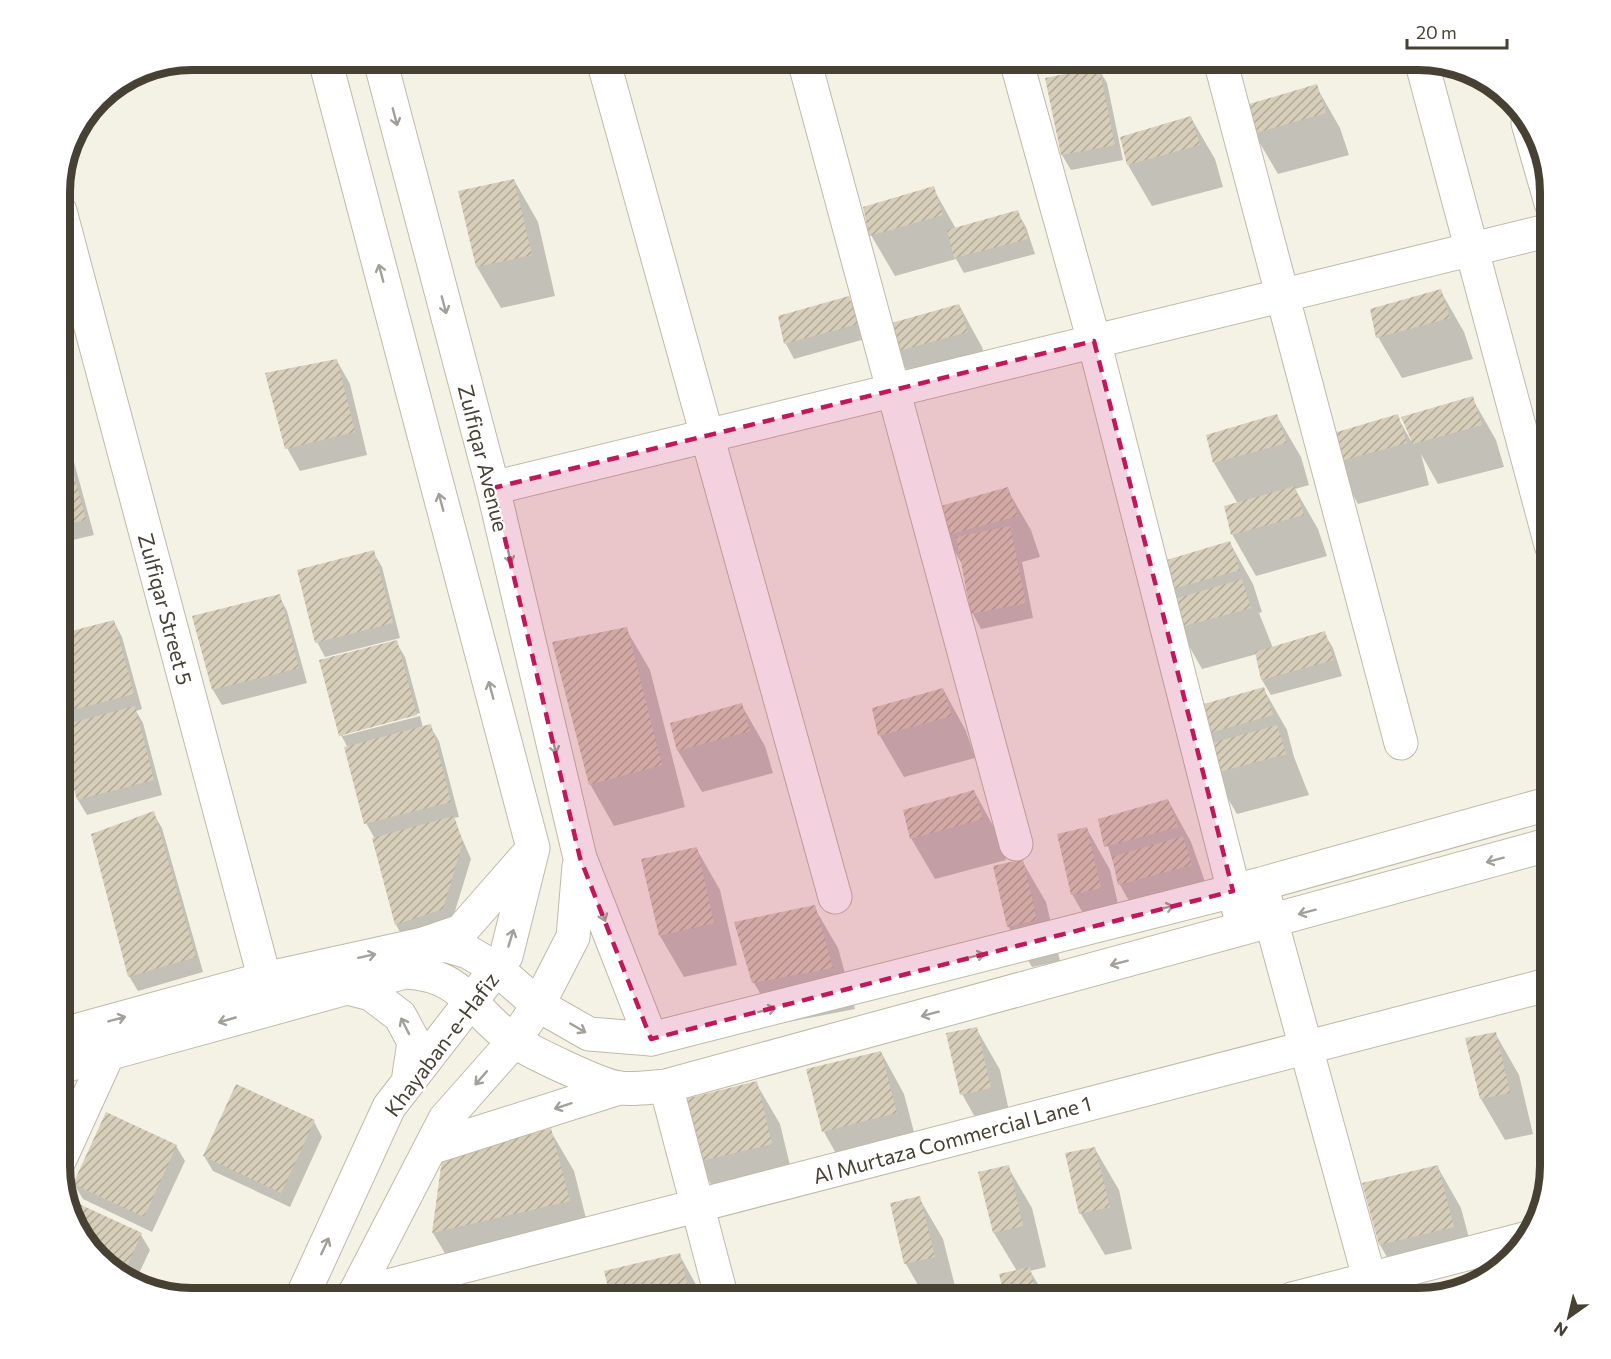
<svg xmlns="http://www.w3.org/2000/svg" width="1611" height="1359" viewBox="0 0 1611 1359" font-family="Commissioner,sans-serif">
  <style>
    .shadow { fill: #0003 }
    .building { fill: url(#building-hatch) }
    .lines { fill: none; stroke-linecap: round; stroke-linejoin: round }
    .minor-casing { stroke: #c0baa7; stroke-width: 35 }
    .tertiary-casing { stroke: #c0baa7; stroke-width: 35 }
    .minor { stroke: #fff; stroke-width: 33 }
    .tertiary { stroke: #fff; stroke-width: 33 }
    .oneway { stroke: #a3a09a }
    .marked { fill: #c2185b; fill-opacity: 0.2; stroke: #c2185b; stroke-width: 4.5; stroke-dasharray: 12 8; stroke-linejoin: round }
    .labels { text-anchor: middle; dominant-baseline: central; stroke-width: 4.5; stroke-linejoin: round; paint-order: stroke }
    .street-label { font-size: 21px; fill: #474134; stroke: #fff }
    .rim { fill: none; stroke: #474134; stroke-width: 8 }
  </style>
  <defs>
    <pattern id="building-hatch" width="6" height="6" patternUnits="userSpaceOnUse" patternTransform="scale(1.5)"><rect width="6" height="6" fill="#d7ceb9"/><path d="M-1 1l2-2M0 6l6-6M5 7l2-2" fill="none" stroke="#b0a997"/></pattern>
  </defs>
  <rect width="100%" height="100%" fill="#f4f1e5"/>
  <path class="shadow" d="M1110 60H1164L1118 73Z
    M1098 68 1107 83 1123 160 1071 170 1062 155 1046 79Z
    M147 69 148 73 131 77 142 70Z
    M1316 86 1340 128 1349 155 1278 174 1254 133Z
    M1191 118 1215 159 1223 187 1152 206 1128 165Z
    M514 180 538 222 555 296 501 308 477 267Z
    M933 188 956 229 1017 212 1026 227 1035 254 964 273 956 259 895 276 871 235Z
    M1440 290 1464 332 1473 359 1402 378 1378 337Z
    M848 297 857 312 865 339 794 359 786 344 780 317Z
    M959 305 982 347 991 374 920 393 896 351Z
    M337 361 350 384 367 455 300 471 287 448Z
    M1472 398 1496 440 1504 467 1438 484 1421 454 1429 485 1358 504 1335 463 1397 416 1411 441Z
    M1277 416 1301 457 1309 485 1295 489 1318 529 1327 556 1256 576 1232 534 1238 504 1214 463Z
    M1551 423V483L1536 456Z
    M66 447 74 462 94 535 60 543V449Z
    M1007 489 1031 530 1040 557 1022 562 1033 618 981 629 973 614 963 566 945 535Z
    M1230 543 1253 584 1262 612 1259 613 1273 648 1324 633 1333 648 1342 676 1271 695 1262 680 1257 654 1202 669 1179 628 1167 590Z
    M373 552 382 567 400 638 325 657 317 642Z
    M279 596 287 611 307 683 222 705 213 690 194 617Z
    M114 622 122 637 142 709 136 711 143 723 162 795 87 815 78 800 65 726 60 718V635Z
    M626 629 650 670 685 807 614 826 590 784Z
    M396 642 405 657 420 713 343 733V736L420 716 423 728 430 726 439 741 459 817 453 818 471 859 451 924 405 940 396 925 375 839 366 823 348 748 341 735Z
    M1263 688 1287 730 1294 757 1309 795 1237 814 1213 773 1201 735Z
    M943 689 966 731 975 758 904 777 880 736 874 709Z
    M741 704 765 746 773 773 702 792 678 751 672 724Z
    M974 791 997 833 1006 860 935 879 911 838Z
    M1168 800 1191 842 1214 907 1143 926 1120 885 1100 820Z
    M153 813 162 828 203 972 138 991 129 976Z
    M1087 829 1110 870 1124 929 1096 936 1072 894Z
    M696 848 720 890 737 965 684 977 660 936Z
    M1022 861 1046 902 1060 961 1032 967 1008 926Z
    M814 907 838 948 855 1009 778 1024 754 983Z
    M976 1028 1000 1070 1013 1129 985 1135 962 1094Z
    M1495 1033 1519 1075 1533 1134 1505 1140 1481 1099 1467 1040Z
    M881 1052 904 1094 920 1155 847 1173 824 1132Z
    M756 1083 780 1124 795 1186 722 1203 698 1162Z
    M314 1122 322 1137 290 1207 213 1171 204 1156Z
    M550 1130 574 1171 592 1242 457 1274 433 1233Z
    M176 1146 185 1161 152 1232 83 1199 74 1184Z
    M1095 1149 1119 1190 1132 1249 1105 1255 1081 1214 1067 1155Z
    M1437 1166 1461 1208 1477 1268 1404 1286 1380 1245Z
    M1008 1167 1032 1208 1046 1267 1030 1271 1047 1299H1007L1017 1271 994 1233Z
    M919 1198 943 1239 958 1298 926 1299 906 1264Z
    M67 1200 141 1235 150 1250 134 1284 105 1266 73 1225Z
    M679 1254 704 1299H613Z"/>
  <path class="building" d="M1099 67 1115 145 1061 155 1045 78Z
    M1317 84 1326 113 1253 134 1246 105Z
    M1191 116 1200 145 1127 165 1120 137Z
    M514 179 532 255 476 267 458 191Z
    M934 186 943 215 869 236 863 207Z
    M1018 210 1028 239 954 258 947 230Z
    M1441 289 1450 318 1376 338 1370 309Z
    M849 296 858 324 784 344 778 316Z
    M959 304 968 332 895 352 888 324Z
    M337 359 355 432 285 449 265 373Z
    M1473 396 1482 425 1413 444 1401 417Z
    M1277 414 1287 443 1213 463 1206 435Z
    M1398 414 1407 443 1333 463 1327 435Z
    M1551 422V453L1535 457 1528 429Z
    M66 445 86 520 60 526V447Z
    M1295 486 1304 515 1231 535 1224 506Z
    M1008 487 1018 516 944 536 937 507Z
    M1010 526 1026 603 971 614 956 537Z
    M1230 541 1240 570 1166 591 1160 562Z
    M374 550 393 623 315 643 297 570Z
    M1242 579 1251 608 1177 628 1171 600Z
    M280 594 299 668 212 690 192 616Z
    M114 620 134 694 60 713V634Z
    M627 627 662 765 589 785 552 642Z
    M1325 631 1334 660 1261 680 1255 652Z
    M397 640 417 715 339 736 319 660Z
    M1264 687 1273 715 1199 736 1193 707Z
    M943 688 952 716 878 736 872 708Z
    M742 703 750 731 677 751 670 723Z
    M135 706 154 780 77 800 60 737V726Z
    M431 724 451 802 364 824 344 747Z
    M1277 725 1286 754 1212 774 1205 745Z
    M974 790 983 819 910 839 903 810Z
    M1168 799 1178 827 1104 847 1098 819Z
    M154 811 196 957 128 977 91 834Z
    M454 816 463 842 443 909 395 925 372 838Z
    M1087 827 1101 888 1071 895 1057 834Z
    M1183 836 1192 865 1118 885 1112 857Z
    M697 847 714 923 659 936 641 859Z
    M1023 859 1037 920 1007 927 993 866Z
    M815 905 833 968 752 983 734 922Z
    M977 1027 991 1088 960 1095 946 1033Z
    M1496 1032 1510 1093 1480 1099 1465 1038Z
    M881 1051 897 1113 822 1132 806 1069Z
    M757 1081 772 1144 697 1162 681 1100Z
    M236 1084 315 1120 281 1193 203 1156Z
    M106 1112 177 1145 144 1217 73 1184Z
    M551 1128 570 1201 432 1233 442 1159Z
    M1095 1147 1110 1207 1079 1214 1065 1153Z
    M1009 1165 1023 1226 993 1233 978 1172Z
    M1438 1165 1454 1227 1379 1245 1362 1183Z
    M920 1196 935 1257 904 1264 890 1203Z
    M66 1198 142 1233 122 1277 105 1266 73 1225Z
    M680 1253 691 1299H611L604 1271Z
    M1030 1267 1037 1299H1005L999 1274Z
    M884 1292 886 1299H861V1298Z"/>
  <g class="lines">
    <g class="minor-casing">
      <path id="minor" d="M603 60 835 897
        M804 60 1016 844
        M1016 60 1094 341 1239 911
        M1220 60 1401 743
        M1421 60 1551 545
        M1528 123 1551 203
        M60 211 270 999
        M493 488 1551 230
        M1266 902 1375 1299
        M60 1035 264 979 423 944 448 946 468 952 497 969 538 1005 589 1034 651 1039 1261 884 1551 803
        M60 1067 405 972C466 975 471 1012 514 1041 531 1052 601 1086 620 1088 634 1090 651 1087 666 1086L1551 844
        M666 1086 722 1299
        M60 1159 108 1054
        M353 1295 1551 984
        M1292 1299 1528 1238"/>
    </g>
    <g class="tertiary-casing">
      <path id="tertiary" d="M380 60 493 488 580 858 651 1039
        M423 944 461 931 532 850
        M344 987 371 994 400 1016 414 1042 408 1082
        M430 1148 619 1088
        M301 1299 389 1107 506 956 533 848 325 60
        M352 1299 445 1119 514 1041 538 1005 573 937 579 866"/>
    </g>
    <use href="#minor" class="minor"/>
    <use href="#tertiary" class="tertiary"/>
  </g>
  <defs><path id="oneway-shaft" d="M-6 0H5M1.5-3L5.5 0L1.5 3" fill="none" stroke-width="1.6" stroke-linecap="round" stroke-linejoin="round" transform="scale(1.5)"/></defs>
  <g class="oneway">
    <use href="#oneway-shaft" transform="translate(395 117) rotate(75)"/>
    <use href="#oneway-shaft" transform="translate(381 273) rotate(-105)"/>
    <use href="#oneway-shaft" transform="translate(444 305) rotate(75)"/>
    <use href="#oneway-shaft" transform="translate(441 502) rotate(-105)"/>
    <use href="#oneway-shaft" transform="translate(509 555) rotate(77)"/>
    <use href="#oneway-shaft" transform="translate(491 690) rotate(-105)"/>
    <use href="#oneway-shaft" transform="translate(554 745) rotate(77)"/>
    <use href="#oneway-shaft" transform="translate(1495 860) rotate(165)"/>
    <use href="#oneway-shaft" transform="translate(1165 908) rotate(-14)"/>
    <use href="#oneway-shaft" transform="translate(1307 912) rotate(165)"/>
    <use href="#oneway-shaft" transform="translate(602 913) rotate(69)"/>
    <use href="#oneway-shaft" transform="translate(511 938) rotate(-73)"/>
    <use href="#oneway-shaft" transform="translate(367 956) rotate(-12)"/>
    <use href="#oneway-shaft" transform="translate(976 956) rotate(-14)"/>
    <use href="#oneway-shaft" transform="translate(1119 963) rotate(165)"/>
    <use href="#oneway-shaft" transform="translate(767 1010) rotate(-14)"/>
    <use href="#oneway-shaft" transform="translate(930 1014) rotate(165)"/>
    <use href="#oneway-shaft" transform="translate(117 1019) rotate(-15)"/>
    <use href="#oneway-shaft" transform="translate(227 1020) rotate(164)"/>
    <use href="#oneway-shaft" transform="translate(405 1026) rotate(-117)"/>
    <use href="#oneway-shaft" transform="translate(578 1028) rotate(30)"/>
    <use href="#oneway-shaft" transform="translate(481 1078) rotate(131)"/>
    <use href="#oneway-shaft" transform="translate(563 1106) rotate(162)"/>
    <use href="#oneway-shaft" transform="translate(325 1246) rotate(-65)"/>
  </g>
  <path class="marked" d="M1094 341 1233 891 651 1039 580 858 493 488Z"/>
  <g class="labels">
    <g class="street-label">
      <text transform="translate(484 458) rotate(76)">Zulfiqar Avenue</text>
      <text transform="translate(166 609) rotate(75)">Zulfiqar Street 5</text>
      <text transform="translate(441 1044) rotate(-53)">Khayaban-e-Hafiz</text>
      <text transform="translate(952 1139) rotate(-15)">Al Murtaza Commercial Lane 1</text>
    </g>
  </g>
  <path d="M0 0H1611V1359H0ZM192 70H1418A122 122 0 0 1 1540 192V1166A122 122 0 0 1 1418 1288H192A122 122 0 0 1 70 1166V192A122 122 0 0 1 192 70Z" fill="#fff" fill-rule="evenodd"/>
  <path class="rim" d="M192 70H1418A122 122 0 0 1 1540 192V1166A122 122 0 0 1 1418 1288H192A122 122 0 0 1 70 1166V192A122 122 0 0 1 192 70Z"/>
  <g transform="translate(1569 1317) rotate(214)" stroke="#ffffff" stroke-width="4.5" paint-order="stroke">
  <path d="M0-4.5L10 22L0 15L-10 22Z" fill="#474134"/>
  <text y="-9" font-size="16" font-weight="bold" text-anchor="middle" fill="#474134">N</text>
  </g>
  <path d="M1407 39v9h100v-9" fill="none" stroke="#474134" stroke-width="3"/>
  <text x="1416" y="39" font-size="18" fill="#474134" stroke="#ffffff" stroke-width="4.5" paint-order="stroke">20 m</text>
</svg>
